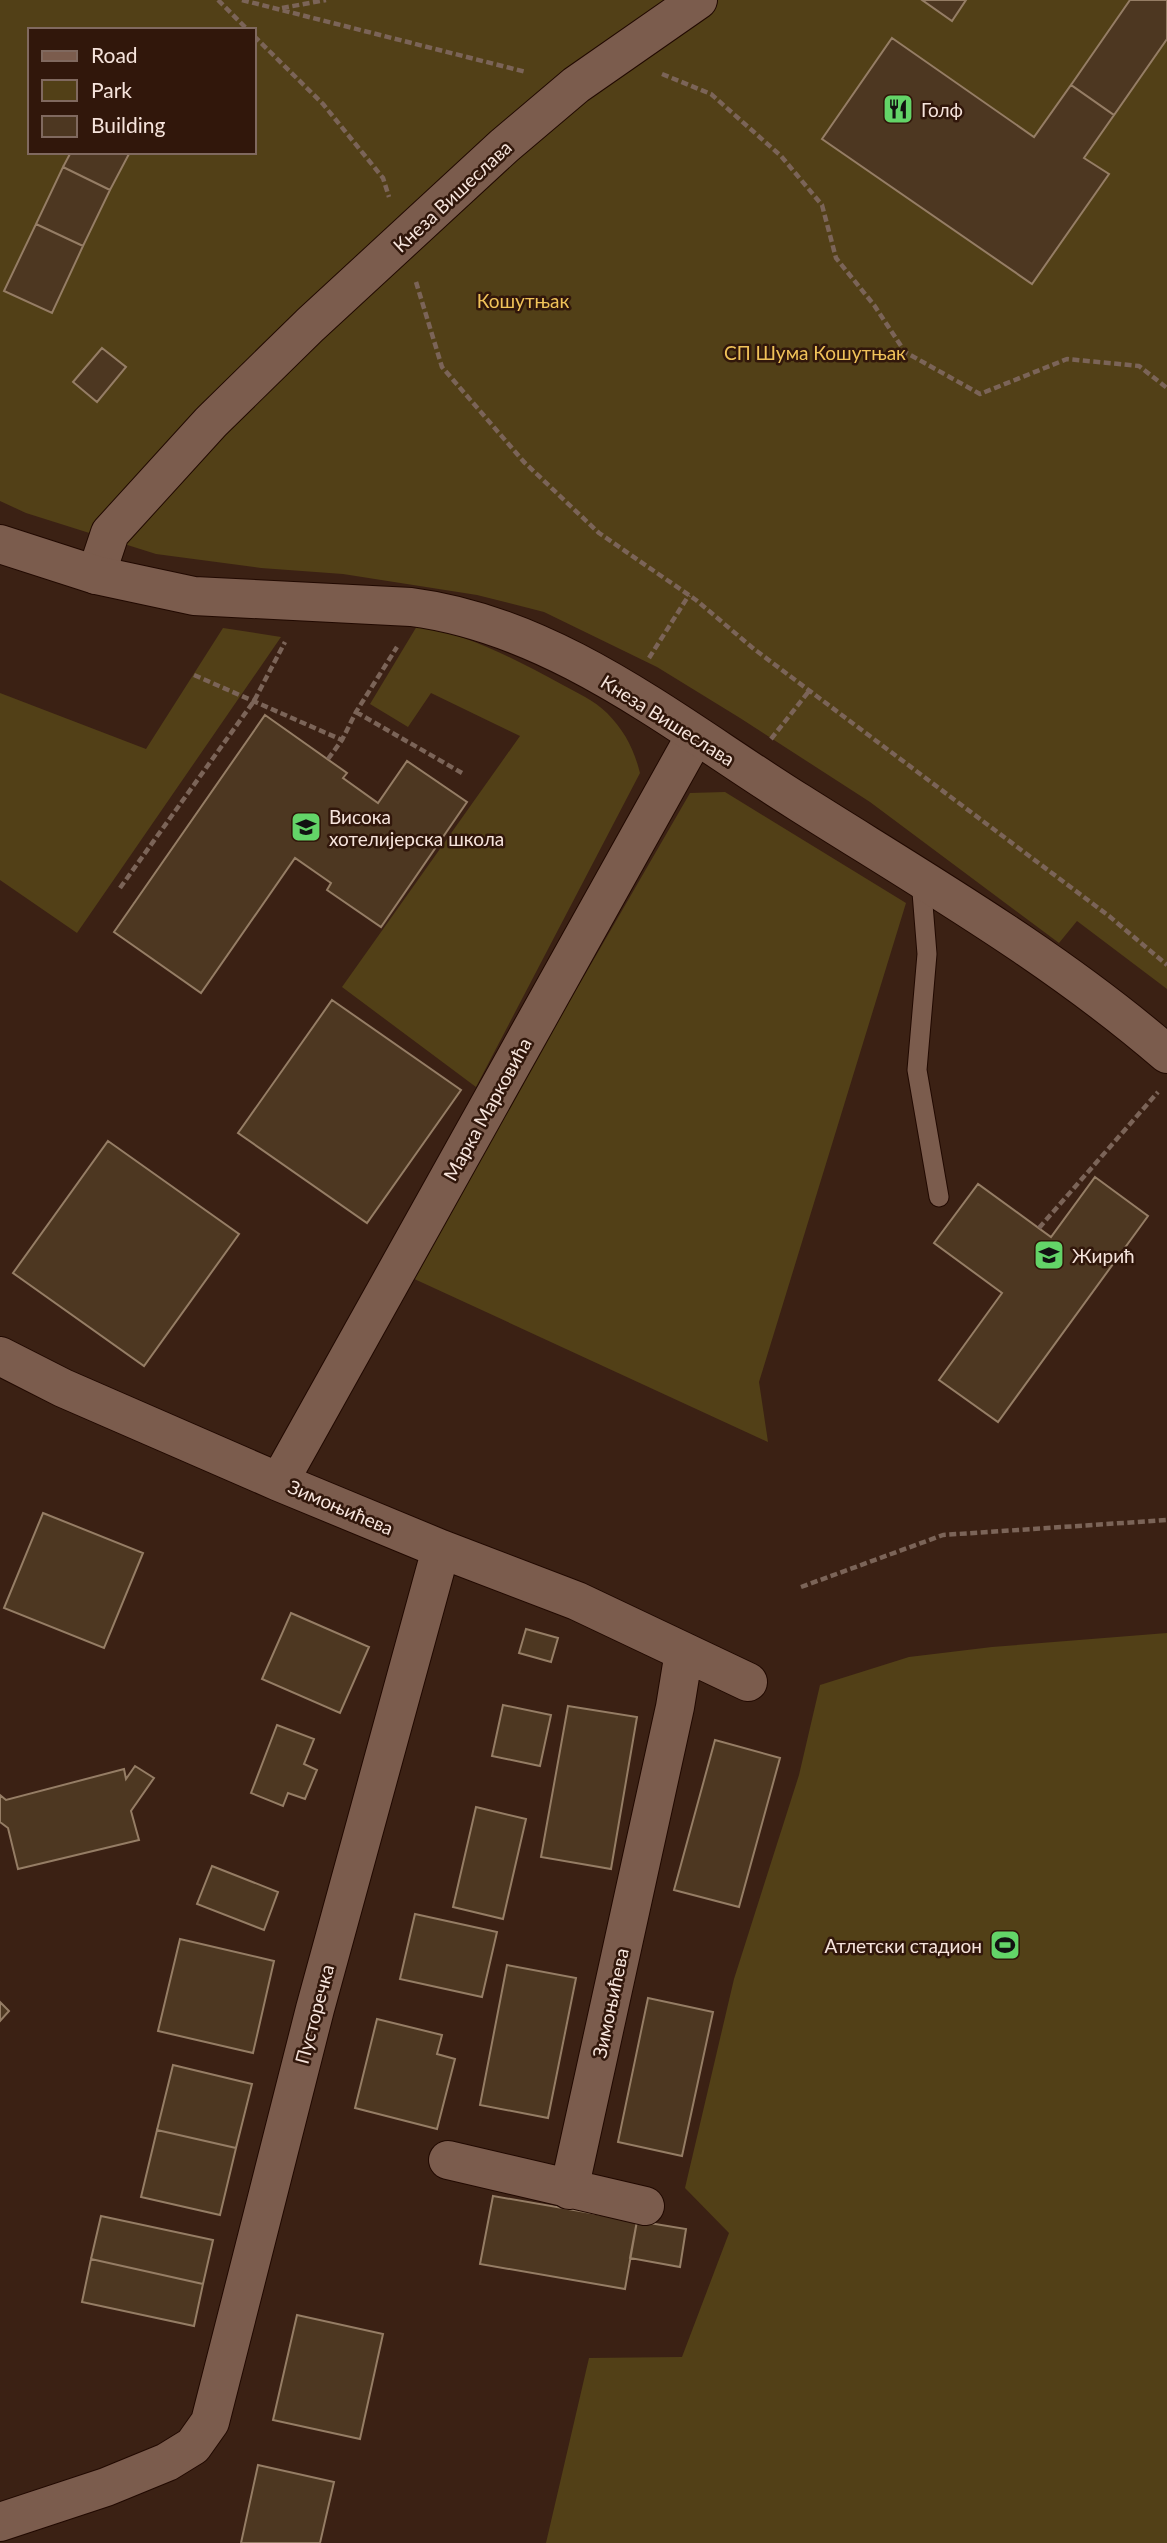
<svg xmlns="http://www.w3.org/2000/svg" width="1167" height="2543" viewBox="0 0 1167 2543" font-family="Lato,sans-serif">
  <style>
    .green { fill: #524017; fill-rule: evenodd }
    .building { fill: #4d3721; stroke: #957d65; stroke-width: 2 }
    .lines { fill: none; stroke-linecap: round; stroke-linejoin: round }
    .service-casing { stroke: #210901; stroke-width: 21 }
    .minor-casing { stroke: #210901; stroke-width: 40 }
    .tertiary-casing { stroke: #210901; stroke-width: 40 }
    .path { stroke: #7b6458; stroke-width: 4.5; stroke-dasharray: 7 3.5; stroke-linecap: butt }
    .service { stroke: #7b5c4d; stroke-width: 19 }
    .minor { stroke: #7b5c4d; stroke-width: 38 }
    .tertiary { stroke: #7b5c4d; stroke-width: 38 }
    .labels { text-anchor: middle; dominant-baseline: central; stroke-width: 5; stroke-linejoin: round; paint-order: stroke }
    .poi-label { font-size: 19px; fill: #f6e4dc; stroke: #31170b; text-anchor: start }
    .street-label { font-size: 19px; fill: #f6e4dc; stroke: #31170b }
    .park-label { font-size: 19px; fill: #f0c259; stroke: #31170b }
  </style>
  <rect width="100%" height="100%" fill="#3b2114"/>
  <path class="green" d="M0 0H1167V989L1077 921 1059 943 870 802 740 718 657 667 544 612 477 595 343 574 261 568 156 554 26 513 0 501ZM30 30H254V152H30Z
    M417 626C468 634 517 660 561 684 577 693 594 700 607 713 624 730 634 749 640 773L476 1087 342 987 520 736 431 693 408 727 370 704Z
    M223 628 281 637 77 933 0 880V693L146 749Z
    M725 792 906 903 759 1382 768 1442 410 1277 690 793Z
    M1167 1633V2543H546L589 2358 682 2357 729 2233 685 2188 734 1979 799 1775 820 1685 909 1657 992 1647Z"/>
  <path class="building" d="M922 0H966L952 21Z
    M1130 0H1167V39L1114 115 1071 85Z
    M892 38 1034 137 1071 85 1114 115 1084 158 1109 174 1032 284 822 139Z
    M71 152H130L110 190 63 167Z
    M63 167 110 190 83 246 36 224Z
    M36 224 83 246 52 313 4 291Z
    M102 348 126 367 97 402 73 382Z
    M265 715 347 773 343 778 378 803 407 761 467 802 381 927 327 890 331 883 295 858 201 993 114 932Z
    M332 1000 461 1090 367 1223 238 1133Z
    M108 1141 239 1234 144 1366 13 1273Z
    M1095 1177 1148 1216 998 1422 939 1380 1002 1293 934 1243 978 1184 1051 1237Z
    M43 1513 143 1553 104 1648 4 1608Z
    M291 1613 369 1647 340 1713 262 1679Z
    M526 1629 558 1638 551 1662 519 1653Z
    M503 1705 551 1715 540 1766 492 1756Z
    M568 1706 637 1717 611 1869 541 1857Z
    M277 1725 314 1739 304 1764 317 1770 305 1799 288 1793 283 1806 251 1793Z
    M715 1740 780 1758 739 1907 674 1890Z
    M135 1766 154 1778 131 1811 139 1840 18 1869 8 1828 0 1822V1795L6 1800 124 1769 126 1779Z
    M476 1807 526 1819 503 1919 453 1907Z
    M212 1866 278 1892 264 1930 197 1904Z
    M415 1914 497 1932 482 1997 400 1979Z
    M180 1939 274 1961 253 2053 158 2031Z
    M507 1965 576 1978 548 2118 480 2105Z
    M648 1998 713 2012 682 2156 618 2142Z
    M0 2002 9 2011 0 2021Z
    M377 2019 442 2035 437 2054 455 2059 437 2129 355 2108Z
    M173 2065 252 2084 236 2148 157 2130Z
    M157 2130 236 2148 220 2215 141 2197Z
    M493 2196 637 2221 625 2289 480 2264Z
    M101 2216 213 2240 203 2284 91 2259Z
    M637 2221 686 2229 680 2267 630 2258Z
    M91 2259 203 2284 194 2326 82 2302Z
    M297 2315 383 2334 360 2439 273 2420Z
    M258 2465 334 2482 320 2543H241Z"/>
  <g class="lines">
    <g class="service-casing">
      <path id="service" d="M921 880 927 954 917 1070 939 1197"/>
    </g>
    <g class="minor-casing">
      <path id="minor" d="M96 575 110 533 211 422 310 325 504 146 576 85 698 0
        M0 1356 63 1388 279 1482 441 1549 577 1601 748 1682
        M279 1482 695 736
        M448 2160 645 2206
        M569 2190 675 1707 684 1652
        M0 2522 106 2487 167 2462 193 2446 210 2422 315 2009 441 1549"/>
    </g>
    <g class="tertiary-casing">
      <path id="tertiary" d="M0 544 96 575 194 596 411 607C558 626 678 727 800 803 925 882 1055 957 1167 1054"/>
    </g>
    <path class="path" d="M218 0 248 30
      M242 0 526 72
      M282 8 326 0
      M254 36 323 104 383 178 389 197
      M662 74 711 94 781 156 822 205 836 258 874 305 905 352 980 394 1067 359 1139 366 1167 388
      M416 282 442 367 524 462 599 533 696 600 754 649 1109 916 1167 965
      M649 658 689 595
      M194 675 342 740
      M356 712 462 773
      M771 739 809 691
      M328 759 342 740 356 712 397 647
      M120 888 254 701 285 642
      M1039 1228 1158 1092
      M801 1587 943 1535 1167 1520"/>
    <use href="#service" class="service"/>
    <use href="#minor" class="minor"/>
    <use href="#tertiary" class="tertiary"/>
  </g>
  <defs>
    <g id="restaurant-square" transform="scale(1.575)"><rect x="-9" y="-9" width="18" height="18" rx="4" fill="#63d468" stroke="#31170b"/><path d="M-5-6h1v4h1v-4h1v4h1v-4h1v5L-1.5 .5V6h-2V.5L-5-1ZM5-6V6H3V1.5H1.5Q1.5-4 5-6Z" fill="#111"/></g>
    <g id="university-square" transform="scale(1.575)"><rect x="-9" y="-9" width="18" height="18" rx="4" fill="#63d468" stroke="#31170b"/><path d="M0-5L7-2L0 1L-7-2ZM-4 1L0 2.5L4 1V4Q0 6-4 4Z" fill="#111"/></g>
    <g id="school-square" transform="scale(1.575)"><rect x="-9" y="-9" width="18" height="18" rx="4" fill="#63d468" stroke="#31170b"/><path d="M0-5L7-2L0 1L-7-2ZM-4 1L0 2.5L4 1V4Q0 6-4 4Z" fill="#111"/></g>
    <g id="stadium-square" transform="scale(1.575)"><rect x="-9" y="-9" width="18" height="18" rx="4" fill="#63d468" stroke="#31170b"/><path d="M0-5a6.5 5 0 1 0 0 10a6.5 5 0 1 0 0-10ZM-3.5-1.8h7v3.6h-7Z" fill="#111"/></g>
  </defs>
  <g fill-rule="evenodd">
    <use href="#restaurant-square" x="898" y="109"/>
    <use href="#university-square" x="306" y="827"/>
    <use href="#school-square" x="1049" y="1255"/>
    <use href="#stadium-square" x="1005" y="1945"/>
  </g>
  <g class="labels">
    <g class="poi-label">
      <text x="921" y="109">Голф</text>
      <text x="329" y="816">Висока<tspan x="329" dy="22">хотелијерска школа</tspan></text>
      <text x="1072" y="1255">Жирић</text>
      <text x="982" y="1945" text-anchor="end">Атлетски стадион</text>
    </g>
    <g class="street-label">
      <text transform="translate(452 196) rotate(-43)">Кнеза Вишеслава</text>
      <text transform="translate(668 720) rotate(32)">Кнеза Вишеслава</text>
      <text transform="translate(487 1109) rotate(-61)">Марка Марковића</text>
      <text transform="translate(341 1507) rotate(23)">Зимоњићева</text>
      <text transform="translate(610 2003) rotate(-78)">Зимоњићева</text>
      <text transform="translate(314 2014) rotate(-75)">Пусторечка</text>
    </g>
    <g class="park-label">
      <text x="523" y="300">Кошутњак</text>
      <text x="815" y="352">СП Шума Кошутњак</text>
    </g>
  </g>
  <rect x="28" y="28" width="228" height="126" fill="#31170b" stroke="#80695f" stroke-width="2"/>
  <rect x="42" y="51" width="35" height="10" fill="#7b5c4d" stroke="#80695f" stroke-width="2"/>
  <text x="91" y="63" font-size="21" fill="#f6e4dc">Road</text>
  <rect x="42" y="80" width="35" height="21" fill="#524017" stroke="#80695f" stroke-width="2"/>
  <text x="91" y="98" font-size="21" fill="#f6e4dc">Park</text>
  <rect x="42" y="116" width="35" height="21" fill="#4d3721" stroke="#80695f" stroke-width="2"/>
  <text x="91" y="133" font-size="21" fill="#f6e4dc">Building</text>
</svg>
